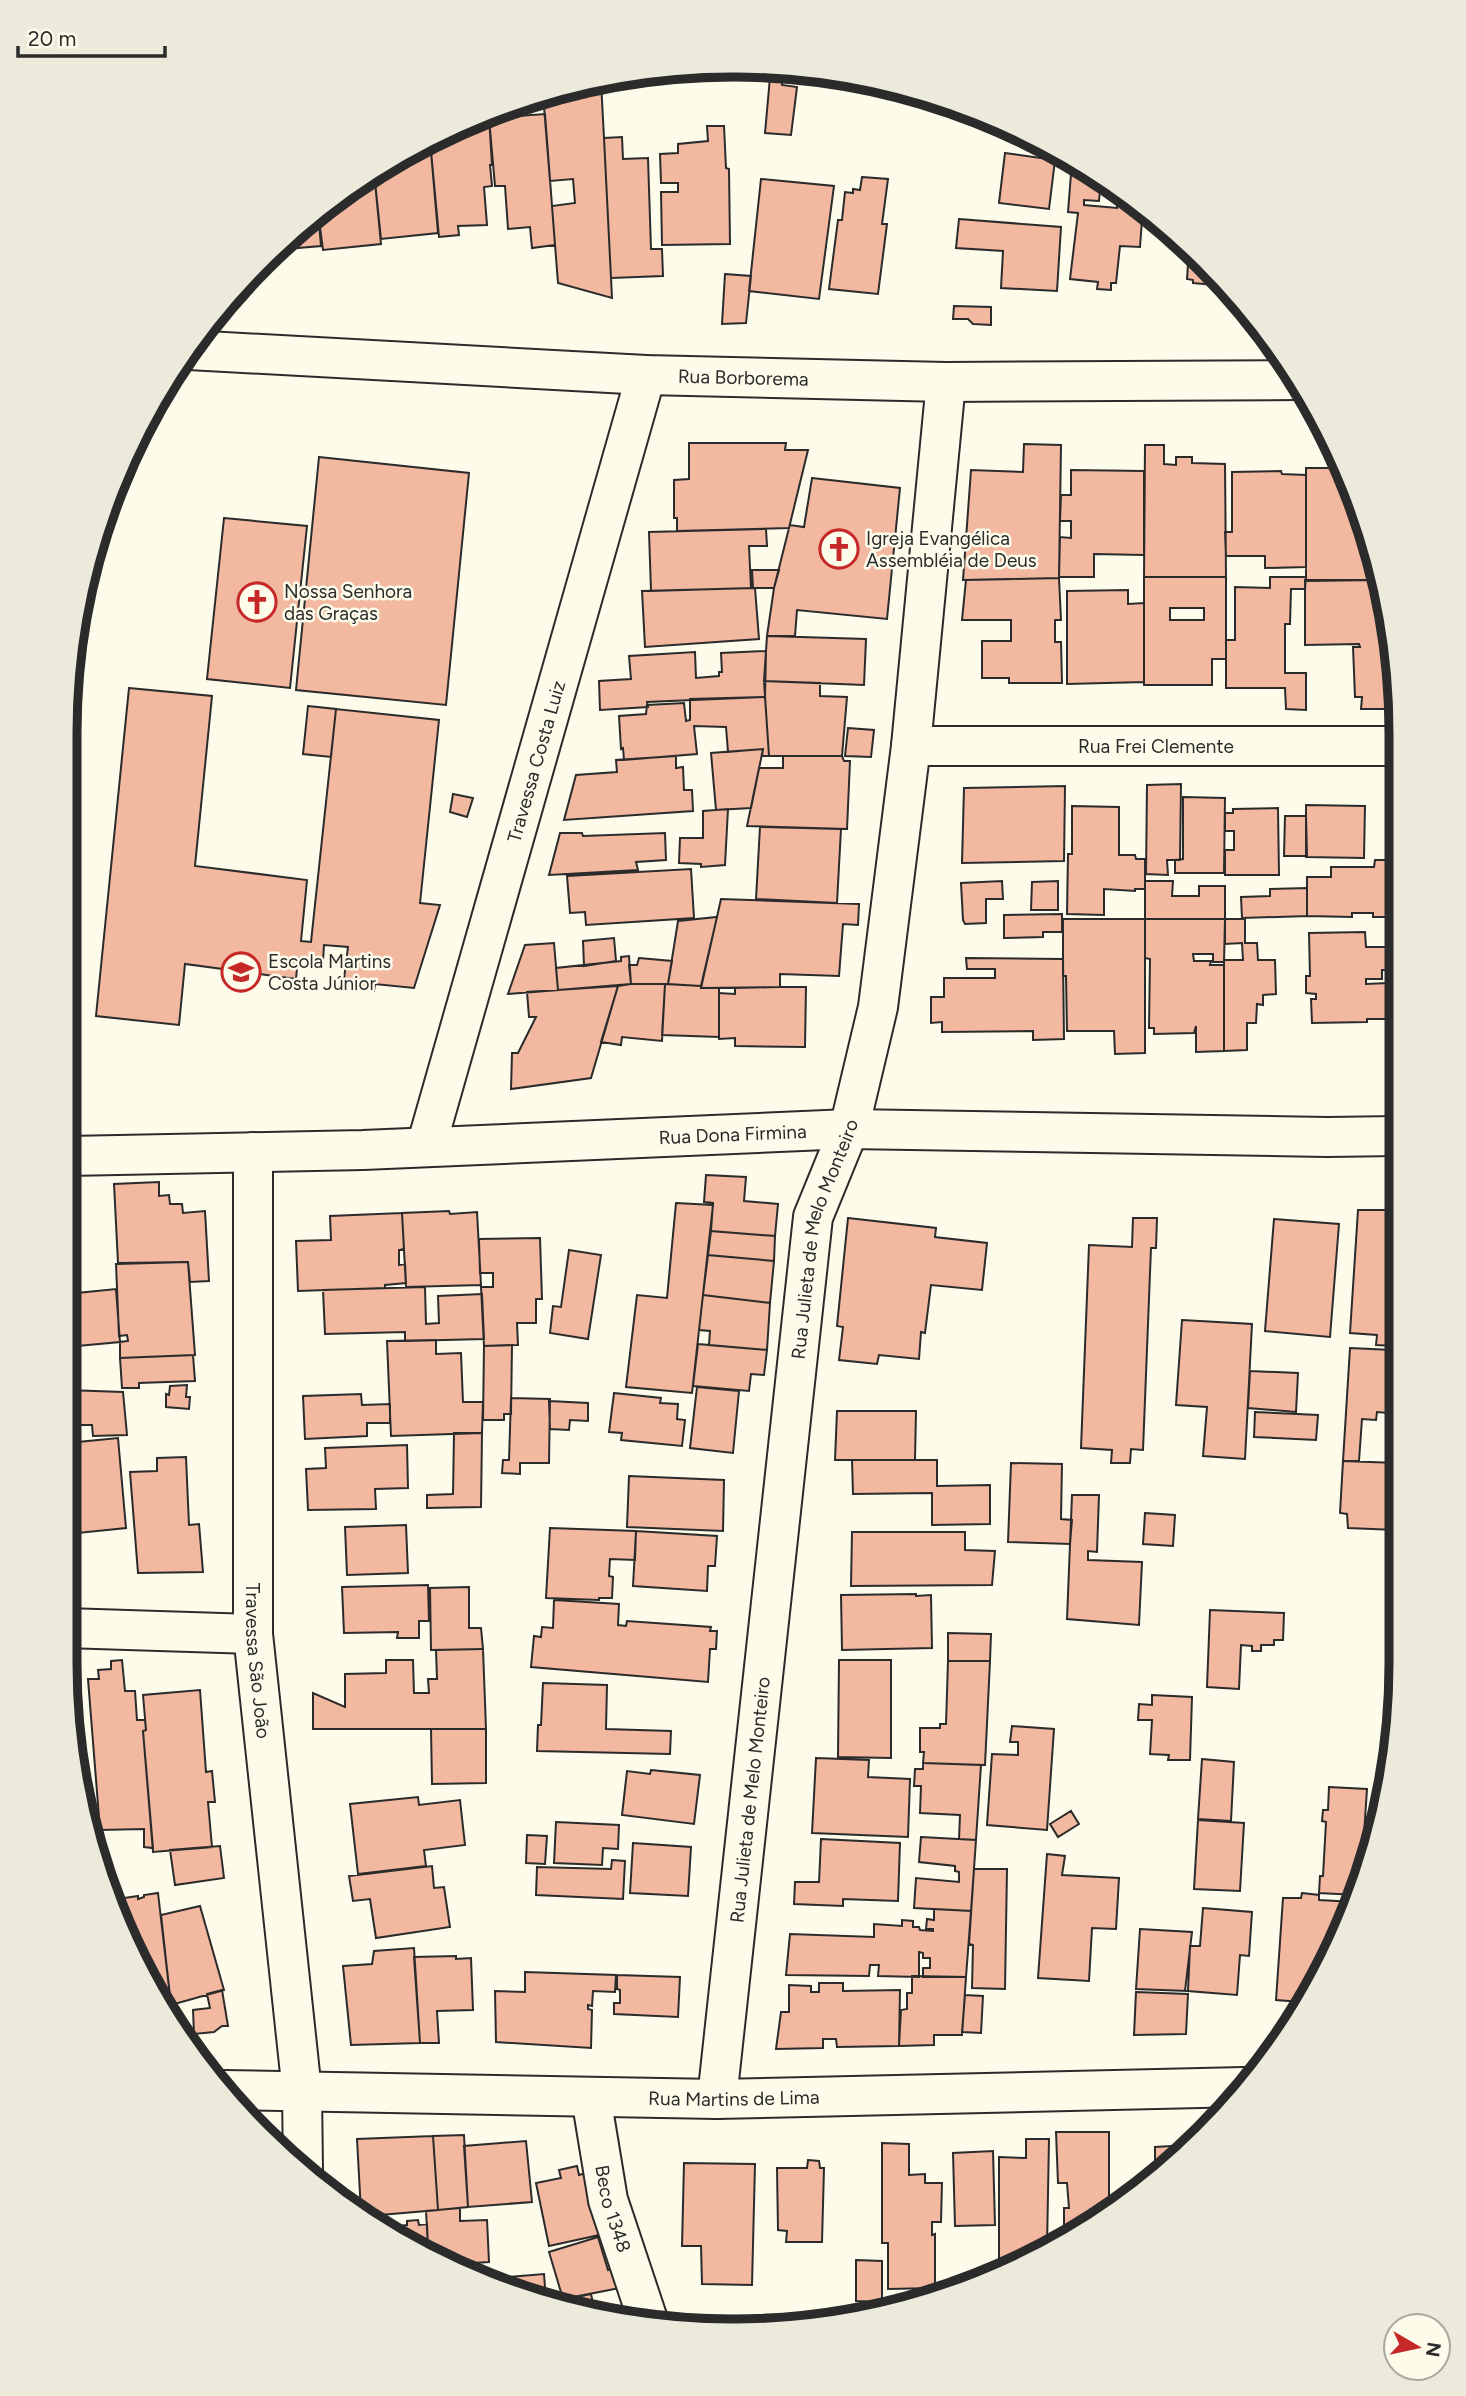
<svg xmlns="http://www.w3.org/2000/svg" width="1466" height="2396" viewBox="0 0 1466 2396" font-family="Figtree,sans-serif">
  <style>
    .building { fill: #f2b8a0; stroke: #2b2b2b; stroke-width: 2; fill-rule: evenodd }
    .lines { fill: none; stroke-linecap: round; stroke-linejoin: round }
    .minor-casing { stroke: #2b2b2b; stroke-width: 42 }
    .minor { stroke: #fdfbea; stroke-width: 38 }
    .labels { text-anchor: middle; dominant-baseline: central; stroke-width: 5; stroke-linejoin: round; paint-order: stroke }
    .street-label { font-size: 19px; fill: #2b2b2b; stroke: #fdfbea }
    .poi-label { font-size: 19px; fill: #2b2b2b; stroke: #fdfbea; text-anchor: start }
    .rim { fill: none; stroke: #2b2b2b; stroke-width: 9 }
  </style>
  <rect width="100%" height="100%" fill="#fdfbea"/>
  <path class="building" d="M771 66 783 67 782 85 797 87 791 135 765 133Z
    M712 68V73L656 78V70Z
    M601 81 604 138 612 298 558 283 552 206 575 203 573 179 550 181 543 94Z
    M545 114 555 245 532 248 530 227 508 229 505 186H495L489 118Z
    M481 117H489L492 165H490L492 186 484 187 487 225 458 226 459 235 439 237 430 140Z
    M707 126H724L726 168 729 169 730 244 662 245 661 192H678V183H661L660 154 678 153V144L708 141Z
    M622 137 623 159 648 158 651 249H662L663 276 611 278 604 138Z
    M430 140 438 233 381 239 374 172 399 154Z
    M1005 153 1055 160 1049 209 999 203Z
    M1072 161 1101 179 1099 201 1084 200V205L1117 208 1118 189 1143 206 1140 247 1120 246 1116 283H1111V290L1097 289 1098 282 1070 279 1078 213 1068 212Z
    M374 172 381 244 323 250 318 212Z
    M862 177 888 179 882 224H887L878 294 829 289 838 220H842L845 192 853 193V189L860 190Z
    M761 179 834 186 819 299 749 291Z
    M318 212 321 246 274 250 292 231Z
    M959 219 1061 227 1057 291 1001 288 1003 251 956 248Z
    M1189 249 1226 284V286L1193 283V280L1187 279Z
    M725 274 751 276 746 323 722 324Z
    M954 306 991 307V325L973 324 968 319H953Z
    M689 443H786L785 450H808L789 528 677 531V518H674V480L689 479Z
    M1024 444 1061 445 1059 578 963 580 971 470 1023 472Z
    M1145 445H1164V464L1176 465V457H1192V463L1225 464 1226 577H1144Z
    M319 457 469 473 446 705 296 690Z
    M1332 464H1341L1364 514V538H1370L1378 580 1306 581V468H1333Z
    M1071 470 1144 471V555L1094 554V577H1059L1060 537 1071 538V521H1060L1061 495H1071Z
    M1281 471 1282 474 1306 475V567L1265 568V556H1226L1225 532H1232V472Z
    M812 478 900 488 887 619 797 610 795 636H767L774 588 789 528 790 525 804 527Z
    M224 518 307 526 290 688 207 679Z
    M766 529 767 546H749L751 588 651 591 649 532Z
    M752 570H779L774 588H753Z
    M1144 577H1226V659H1212V685H1144ZM1170 608H1204V620H1170Z
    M1270 577H1306L1305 589H1291L1290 624H1285V673H1306V710L1286 709 1285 688H1226V640H1235V587L1270 588Z
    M1059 578 1061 620H1055V642H1061L1062 683H1009V678H982V641H1011V620H962L966 580Z
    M1305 580H1378L1386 621 1385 709H1361L1362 697H1355L1353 647H1360L1359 644 1305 645Z
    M755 588 759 639 645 647 642 591Z
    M1128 590V604L1144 603V682L1067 684V591Z
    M767 636 866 639 864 685 764 681Z
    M1386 642H1391L1400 689V709H1385Z
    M766 651 765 697 647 702 648 707 600 710 599 681 631 679 629 656 695 652 696 678 719 676V672H722L721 653Z
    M764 681 820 683V696L847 697 842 756H769Z
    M129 688 212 696 195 866 307 880 301 941 311 942 336 709 439 720 420 903 440 905 414 988 375 984 374 991 343 987 348 947 324 945 323 961 298 958 296 979 185 964 179 1025 96 1016Z
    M765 697 769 756H762L763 749 728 752 726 727 694 726 697 754 624 760 623 748 621 749 619 716 646 714 647 705 684 703 686 721 690 720V699Z
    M308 706 336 709 331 757 303 754Z
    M848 728 874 730 871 757 845 756Z
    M763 749 751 808 716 810 711 753Z
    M676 756V768L683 767 684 790H692L693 811 564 820 576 775 617 772 616 760Z
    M783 756H842L844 761H850L847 829 747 826 759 768H783Z
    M1181 784 1180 860H1167L1168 875 1146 874 1147 785Z
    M1065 786 1064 861 962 863 964 788Z
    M453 794 473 798 467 817 450 812Z
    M1183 797 1225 798 1224 873H1175V860L1183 859Z
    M1306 805 1365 806 1364 858 1306 857Z
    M1397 805H1399V886L1398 854H1390V830H1389V811L1397 812Z
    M1072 806 1119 807V855H1135L1136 859H1145V889H1135V891L1104 889V915L1067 914 1068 854H1072Z
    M1278 808 1279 875H1225V850H1234V831H1225V813H1233V809Z
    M728 809 725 865 701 867V864L679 863 680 838H703V811Z
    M1285 816H1306L1307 856H1284Z
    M760 827 841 829 837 903 756 899Z
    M560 833H582L583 836 665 833 666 860 636 862 638 870 549 875Z
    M1375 860H1388L1387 917H1373V913H1352V917L1307 916V877H1331V867H1374Z
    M691 869 694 918 586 925 585 912 570 913 567 876Z
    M1002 881 1003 899H986V923L965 924 963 920 961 883Z
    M1058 881V910H1031L1032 882Z
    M1145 881H1173L1172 896H1199V886H1225V919H1145Z
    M1307 888V916L1242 918 1241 897 1270 896V889Z
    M721 899 859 904 858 925 843 924 839 976 780 974V987L701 988Z
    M1062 914V932H1043V937L1004 938V915Z
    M717 917 701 986 668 984 678 921Z
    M1387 917H1399L1398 1021 1389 1022Z
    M1063 919H1145V1053L1115 1054 1114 1031H1067L1066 976H1063Z
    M1145 919H1225L1224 962H1213V954H1193L1194 961H1211L1210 965H1224V1051L1196 1052V1026L1194 1033 1154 1034V1028H1149L1150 959 1145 958Z
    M1225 919H1245V943H1257L1258 960H1275L1276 994 1263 995V1005L1257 1004 1256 1023H1247V1050L1224 1051V960H1243L1242 943 1225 944Z
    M1365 932 1366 947H1387L1388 970H1382V979H1366V984L1388 983 1389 1019H1367V1022L1312 1023 1311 999H1316V994L1306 993V976H1310L1309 933Z
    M614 938 616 961 584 966 583 941Z
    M554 943 558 990 508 994 525 945Z
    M629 956 631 984 558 990 556 968 621 961V957Z
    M639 958 672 961 668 984H631L629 965H637Z
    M966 958 1063 959 1064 1039 1033 1040V1031L942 1032V1022L931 1023V997H944V978H995V969H967Z
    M631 984H665L662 1041 622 1037 621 1045 601 1042 618 986Z
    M665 984 701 986V988H719V1037L662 1035Z
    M618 986 591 1078 511 1089 512 1053H518L536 1017H529L527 992Z
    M780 987H806L805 1047 735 1046V1038L719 1039V993L735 994V988Z
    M706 1175 746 1177 744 1201 778 1204 775 1236 711 1231 713 1203 704 1202Z
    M159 1182V1196L169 1195 170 1204H182L183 1213 205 1211 209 1281 190 1282 188 1262 118 1263 114 1184Z
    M676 1203 713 1205 692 1393 626 1387 637 1295 667 1298Z
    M1358 1210H1391V1226H1398L1397 1346 1376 1345 1377 1335 1350 1333Z
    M449 1211 450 1214 477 1212 481 1285 406 1287 402 1213Z
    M402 1213 404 1249 399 1250V1265L405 1264 406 1283 385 1285V1288L298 1291 296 1241 331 1240 330 1216Z
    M848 1218 936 1228 935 1237 987 1243 982 1290 931 1285 925 1333 921 1332 919 1359 879 1355 877 1364 839 1360 843 1327 837 1326Z
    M1133 1218H1157L1156 1248H1151L1143 1450 1131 1449 1130 1463H1111L1112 1450 1081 1448 1089 1245 1132 1247Z
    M1274 1219 1339 1224 1330 1337 1265 1331Z
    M711 1231 775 1236 774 1261 708 1255Z
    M540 1238 542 1299H536V1323H517L518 1345 484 1346 481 1287H493V1273H480L479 1239Z
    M569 1250 601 1255 588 1339 550 1333 553 1306 561 1307Z
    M708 1255 774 1261 770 1303 703 1295Z
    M188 1262 195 1355 120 1358V1342L128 1341 127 1335 119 1336 116 1264Z
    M425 1287 426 1324 439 1323 438 1296 482 1294 484 1339 405 1341V1332L325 1334 323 1290Z
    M116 1289 120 1342 67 1347V1294Z
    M703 1295 770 1303 767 1350 709 1345 710 1331 699 1330Z
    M1182 1320 1252 1324 1245 1459 1203 1456 1207 1407 1176 1405Z
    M436 1340V1354L461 1353 463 1402H483L482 1433 391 1436 387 1341Z
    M698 1344 767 1350 764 1375 751 1374 749 1391 693 1386Z
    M512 1345 511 1414H504V1420H483L484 1346Z
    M1350 1348 1392 1350 1388 1413 1377 1412 1376 1420 1362 1419 1359 1461H1343Z
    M193 1355 195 1381 139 1383V1388H122L120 1358Z
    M1250 1371 1298 1373 1296 1412 1248 1408Z
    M187 1385 186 1397H190L189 1409 166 1407V1394L169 1395 170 1386Z
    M697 1387 739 1391 733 1453 690 1448Z
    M66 1390 123 1392 127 1435 93 1436 92 1425H67Z
    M614 1393 661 1398 660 1403 678 1404 677 1419 685 1420 682 1446 621 1440 622 1433 609 1432Z
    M361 1394 362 1405 390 1404V1423H367V1436L305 1439 303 1396Z
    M511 1398 550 1399 549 1463H520V1474L502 1473 503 1460H509Z
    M549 1401 588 1403V1421L570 1420 569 1430 550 1429Z
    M837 1411H916L915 1460H835Z
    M1255 1412 1318 1415 1316 1440 1254 1437Z
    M454 1433H482L481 1507 427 1508V1495L453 1494Z
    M118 1438 126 1528 78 1533 68 1443Z
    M407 1445 408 1488 375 1489 376 1509 308 1510 306 1469 326 1468 325 1448Z
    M186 1457 189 1525 199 1524 203 1572 138 1573 130 1472 157 1471V1458Z
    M852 1460H937V1486L990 1485V1524L932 1525V1493L853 1494Z
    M1343 1461 1397 1463 1396 1530 1348 1528 1347 1514 1340 1513Z
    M1011 1463 1062 1464 1061 1519 1072 1520 1070 1544 1008 1542Z
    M629 1476 724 1480 723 1531 627 1527Z
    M66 1491H71L76 1547 65 1548Z
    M1072 1495H1099L1097 1552 1088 1551V1560L1142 1562 1139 1625 1067 1619Z
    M1145 1513 1175 1515 1173 1546 1143 1544Z
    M406 1525 408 1573 347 1575 345 1527Z
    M550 1528 636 1531 635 1560 610 1559 609 1576 613 1577 612 1598H599V1600L546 1598Z
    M636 1531 717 1536 715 1566H708L707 1591 633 1586Z
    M852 1532H965V1550L995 1551 992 1585 851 1586Z
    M428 1585 429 1621H419V1638H397L398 1632 344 1633 342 1587Z
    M469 1587V1628H481L483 1649 431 1650 430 1588Z
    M916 1594V1596L931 1595 932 1648 842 1650 841 1595Z
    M554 1600 619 1604 618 1625 626 1626 627 1621 711 1627 710 1631H717L716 1649H710L708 1682 531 1667 534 1636 541 1637 542 1627 553 1628Z
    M1210 1610 1284 1613 1283 1640H1274V1645H1261V1651H1252V1646L1241 1645 1239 1689 1207 1687Z
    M948 1633 991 1634 990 1661H948Z
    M483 1649 486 1729H313V1693L345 1707V1674L386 1673V1660H413L414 1693H429L428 1679H437L436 1650Z
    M122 1660 125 1691H135L137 1720H145L146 1730 143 1731 153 1848 144 1847V1829L100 1830 88 1679H99L98 1670 111 1669V1661Z
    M839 1660H891V1758L838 1757Z
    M948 1661H990L985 1765 923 1763 924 1752H920V1728H940V1724H946Z
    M543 1683 607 1685 606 1729 671 1731 670 1754 537 1751 538 1725H541Z
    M200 1690 206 1772 212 1771 215 1802H208L212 1847 153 1852 143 1731 146 1730 143 1695Z
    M1152 1695 1192 1697 1190 1760H1168L1169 1755 1150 1754 1152 1720H1138L1139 1704 1152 1705Z
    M1012 1726 1054 1729 1047 1830 987 1825 992 1754 1018 1755V1742H1010Z
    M431 1729H486V1783L432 1784Z
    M816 1758 869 1760 868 1777 910 1779 908 1837 812 1833Z
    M1202 1759 1234 1762 1231 1821 1198 1819Z
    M923 1763 981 1765 976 1840 959 1839 960 1815 920 1813 921 1786H914L915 1769H923Z
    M651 1770 700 1775 694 1824 622 1815 627 1771 650 1774Z
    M1329 1787 1367 1789 1361 1879 1357 1895 1319 1893 1320 1876H1323L1326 1822 1322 1821 1323 1810H1328Z
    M418 1797 419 1805 460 1800 465 1845 424 1850 426 1866 358 1874 350 1804Z
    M1071 1811 1079 1824 1058 1837 1050 1824Z
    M1198 1820 1244 1823 1240 1891 1194 1889Z
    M556 1822 619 1825 618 1849 603 1848 602 1865 554 1863Z
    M527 1835 547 1836 545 1864 526 1863Z
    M921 1837 976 1840 971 1911 914 1908 916 1878 959 1882V1872L955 1871V1866L919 1862Z
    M821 1839 900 1843 898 1901 843 1899V1906L794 1904 795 1882H819Z
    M633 1843 691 1847 688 1896 630 1893Z
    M220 1846 224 1878 175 1885 170 1850Z
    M1047 1854 1065 1856 1062 1875 1119 1878 1116 1929 1092 1928 1089 1981 1038 1978Z
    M612 1860 625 1861 623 1899 536 1895 537 1867 611 1869Z
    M432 1866 434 1888 444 1887 450 1927 376 1938 370 1899 353 1901 349 1876Z
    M974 1869H1007L1005 1989 972 1988 973 1945 969 1944Z
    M158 1893 171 2005 169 2006 118 1911 117 1899 138 1896V1899L144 1897V1895Z
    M1302 1893 1319 1895V1900L1355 1902 1351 1918 1302 2002 1276 2000 1283 1898H1301Z
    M200 1906 224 1990 171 2005 161 1915Z
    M1203 1908 1252 1912 1249 1956 1240 1955 1237 1995 1188 1991 1190 1946H1200Z
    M934 1909 971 1911 966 1977H923V1968H930V1958H923V1953L919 1952V1977L878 1976 879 1965H870L869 1976 786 1975 790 1934 874 1937V1924L902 1926V1920L913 1921V1927H919L920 1930 933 1931V1929H926L927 1919 934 1920Z
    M1140 1929 1192 1932 1185 1991H1188L1136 1989Z
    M414 1948 420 2043 351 2045 343 1966 372 1964 374 1951Z
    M456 1956V1959L471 1958 473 2010 437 2011 439 2043H420L414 1957Z
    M525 1972 616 1975 615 1992 593 1991 592 2006 588 2005V2009L592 2010 591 2048 496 2042 495 1991 525 1992Z
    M617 1975 680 1977 678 2017 614 2014V2003H620V1990L617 1989Z
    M912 1976 966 1977 962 2035H934V2045L899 2046 901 2010 907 2009V1993H912Z
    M819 1983H843V1991L900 1990 899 2046 837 2047 836 2039H823V2048L776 2049 781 2012H789V1985L811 1986V1992H819Z
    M222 1990 228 2026H222L214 2032 194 2034 193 2010 210 2008 207 1994Z
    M1136 1992 1188 1994 1186 2034 1134 2035Z
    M965 1995 983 1996 981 2033 962 2032Z
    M1056 2132H1109V2214L1064 2238V2208H1069L1067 2183H1058Z
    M464 2135 468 2207 438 2210 433 2136Z
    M433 2136 438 2210 368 2216 361 2212 357 2139Z
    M1026 2139H1049L1047 2247 1033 2251V2253L999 2271V2157L1026 2158Z
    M526 2141 532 2202 468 2207 464 2146Z
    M882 2143 909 2144V2175L925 2174V2183H942L941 2222H932V2235L935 2234V2288L888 2289V2243H882Z
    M1171 2146V2156L1155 2171V2147Z
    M993 2151 995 2225 955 2226 953 2153Z
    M808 2160 819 2161 820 2168H824L822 2242H786L787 2231 778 2230 777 2168H807Z
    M684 2163 755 2164 752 2285 702 2284 701 2246H682Z
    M577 2166 579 2175 598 2170 613 2232 549 2246 536 2183 561 2178 559 2170Z
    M460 2208V2221L487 2220 489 2262 458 2264 428 2248 426 2211Z
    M418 2220 419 2225 427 2224 428 2248 390 2227 407 2225V2221Z
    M598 2237 608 2270 623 2266 630 2286 563 2299 549 2252Z
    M856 2260 882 2261V2302L856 2301Z
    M544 2274 546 2300 519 2296 496 2284V2278Z
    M591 2294 594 2308 558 2302V2301Z"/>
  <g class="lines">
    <g class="minor-casing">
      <g id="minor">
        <path id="s1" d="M189 350 646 375 946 382 1298 380"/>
        <path id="s2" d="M911 746H1400"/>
        <path id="s3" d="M426 1147 646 375"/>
        <path id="s4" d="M253 1152V1634L302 2092 303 2170"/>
        <path id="s5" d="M68 1156 363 1150 849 1129 1327 1137 1398 1136"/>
        <path d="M65 1628 253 1634"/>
        <path id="s6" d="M223 2090 717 2099 1244 2087"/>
        <path id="s7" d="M591 2097 608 2200 647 2317"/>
        <path id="s8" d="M717 2099 813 1217 849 1129 878 1007 911 746 946 382"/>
      </g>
    </g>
    <use href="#minor" class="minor"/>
  </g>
  <defs>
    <g id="church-ring" transform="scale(2.0125)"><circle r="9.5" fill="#fdfbea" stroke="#c62828" stroke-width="1.5"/><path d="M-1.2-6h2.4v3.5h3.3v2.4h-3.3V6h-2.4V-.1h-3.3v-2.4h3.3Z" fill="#c62828"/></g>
    <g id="school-ring" transform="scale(2.0125)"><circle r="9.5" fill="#fdfbea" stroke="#c62828" stroke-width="1.5"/><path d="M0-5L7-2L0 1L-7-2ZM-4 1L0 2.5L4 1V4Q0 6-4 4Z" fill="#c62828"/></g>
  </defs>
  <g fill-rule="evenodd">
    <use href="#church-ring" x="839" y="549"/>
    <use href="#church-ring" x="257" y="602"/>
    <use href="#school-ring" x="241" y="972"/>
  </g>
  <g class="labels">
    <g class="street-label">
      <text stroke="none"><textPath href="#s1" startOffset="555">Rua Borborema</textPath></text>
      <text stroke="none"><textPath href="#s2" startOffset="245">Rua Frei Clemente</textPath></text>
      <text stroke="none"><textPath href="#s3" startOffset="401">Travessa Costa Luiz</textPath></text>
      <text stroke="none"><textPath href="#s5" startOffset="665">Rua Dona Firmina</textPath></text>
      <text stroke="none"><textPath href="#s8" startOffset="868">Rua Julieta de Melo Monteiro</textPath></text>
      <text stroke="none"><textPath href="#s4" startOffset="509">Travessa São João</textPath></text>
      <text stroke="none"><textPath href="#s8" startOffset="301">Rua Julieta de Melo Monteiro</textPath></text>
      <text stroke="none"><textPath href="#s6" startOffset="511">Rua Martins de Lima</textPath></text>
      <text stroke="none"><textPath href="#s7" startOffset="114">Beco 1348</textPath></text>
    </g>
    <g class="poi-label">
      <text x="866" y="538">Igreja Evangélica<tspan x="866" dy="22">Assembléia de Deus</tspan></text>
      <text x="284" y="591">Nossa Senhora<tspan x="284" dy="22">das Graças</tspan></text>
      <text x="268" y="961">Escola Martins<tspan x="268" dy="22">Costa Júnior</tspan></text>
    </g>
  </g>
  <path d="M0 0H1466V2396H0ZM733 77H733A656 656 0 0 1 1389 733V1663A656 656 0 0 1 733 2319H733A656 656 0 0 1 77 1663V733A656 656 0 0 1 733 77Z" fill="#eceadb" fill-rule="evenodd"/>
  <path class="rim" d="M733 77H733A656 656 0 0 1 1389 733V1663A656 656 0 0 1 733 2319H733A656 656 0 0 1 77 1663V733A656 656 0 0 1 733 77Z"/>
  <g transform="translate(1417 2347) rotate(99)"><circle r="33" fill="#fdfbea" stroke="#a9a89e" stroke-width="2"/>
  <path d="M0-5L12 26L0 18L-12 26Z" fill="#c62828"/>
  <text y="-10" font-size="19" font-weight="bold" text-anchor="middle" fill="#2b2b2b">N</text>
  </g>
  <path d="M18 46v10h147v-10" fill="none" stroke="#2b2b2b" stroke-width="3.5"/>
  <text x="28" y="46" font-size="21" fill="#2b2b2b" stroke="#fdfbea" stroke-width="5" paint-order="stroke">20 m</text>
</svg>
